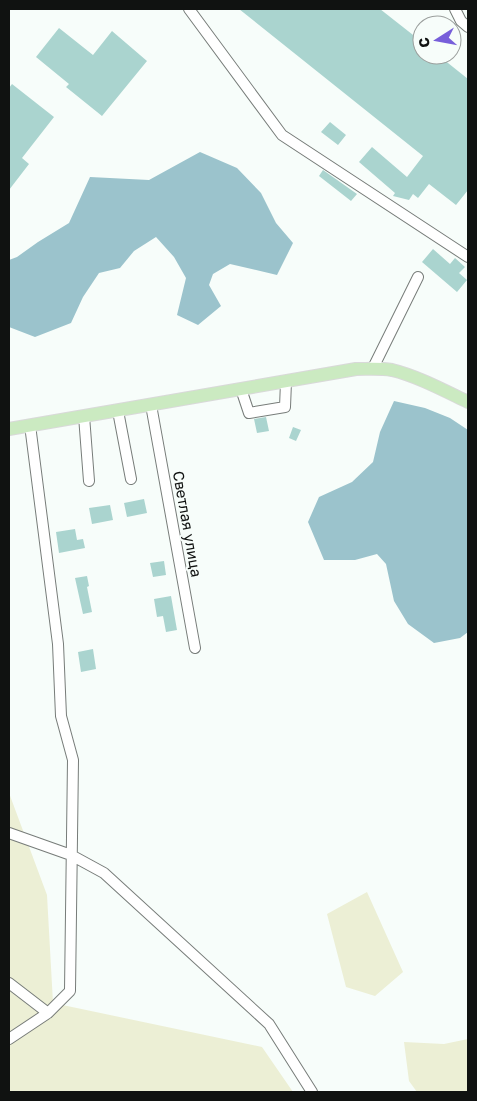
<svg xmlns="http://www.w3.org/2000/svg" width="477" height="1101" viewBox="0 0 477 1101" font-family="'Golos Text',sans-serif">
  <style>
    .green { fill: #ecefd5 }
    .water { fill: #9bc3cc }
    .building { fill: #aad4cf }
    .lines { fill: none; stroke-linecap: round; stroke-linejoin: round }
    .minor-casing { stroke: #777c79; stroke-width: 12 }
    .major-casing { stroke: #d9d9d9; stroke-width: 14 }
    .minor { stroke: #fff; stroke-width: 10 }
    .major { stroke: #cbeac1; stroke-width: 12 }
    .labels { text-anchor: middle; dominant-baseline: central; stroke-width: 4; stroke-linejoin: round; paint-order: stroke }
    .street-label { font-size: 15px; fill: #101211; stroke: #f7fdfa }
  </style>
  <rect width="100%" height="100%" fill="#f7fdfa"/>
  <path class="green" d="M9 793 47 895 53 1003 262 1047 293 1092H9Z
    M367 892 403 972 375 996 346 987 327 914Z
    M468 1039V1092H417L409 1081 404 1042 444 1044Z"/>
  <path class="water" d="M200 152 237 168 261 193 276 223 293 243 277 275 230 264 213 274 209 285 221 306 198 325 177 315 186 278 174 257 156 237 134 251 120 268 99 273 83 297 71 323 35 337 9 327V260L17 257 38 242 69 223 90 177 149 180Z
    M394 401 425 408 450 418 468 430V632L460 638 434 643 408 624 394 601 386 564 377 554 355 560H324L308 522 319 497 352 482 373 462 380 432Z"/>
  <path class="building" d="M239 9H380L422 42V55H438L468 79V190L456 205 429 184 418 198 413 194 409 200 393 196 395 193 359 162 372 147 407 177 423 156Z
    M59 28 93 55 112 31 147 61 102 116 66 87 69 84 36 57Z
    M12 84 54 117 22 158 29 164 9 190V88Z
    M330 122 346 135 338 145 321 132Z
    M323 170 357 194 351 201 319 176Z
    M433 249 450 264 455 258 465 267 459 273 467 280 457 292 422 262Z
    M266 417 269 431 257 433 254 419Z
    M293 427 301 430 296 441 289 438Z
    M144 499 147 513 127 517 124 503Z
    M110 505 113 520 92 524 89 508Z
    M75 529 77 540 83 539 85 548 59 553 56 532Z
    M164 561 166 575 153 577 150 563Z
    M87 576 89 586 87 587 92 612 83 614 75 578Z
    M171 596 177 630 166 632 163 616 157 617 154 599Z
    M93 649 96 669 81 672 78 652Z"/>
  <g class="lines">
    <g class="minor-casing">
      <path id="minor" d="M189 9 282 135 468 257
        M455 9 461 21 468 27
        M373 368 418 277
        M241 389 249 413 285 407 286 382
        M151 405 195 648
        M118 411 131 479
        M84 416 89 481
        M9 833 71 855 104 873 269 1024 312 1092
        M9 983 48 1013
        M9 1039 48 1013 70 991 73 760 61 716 58 644 30 425"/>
    </g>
    <g class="major-casing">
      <path id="major" d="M9 429 356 369C368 369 380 368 392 370 417 376 445 391 468 402"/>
    </g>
    <use href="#minor" class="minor"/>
    <use href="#major" class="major"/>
  </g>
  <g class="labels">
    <g class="street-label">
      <text transform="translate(188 524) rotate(80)">Светлая улица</text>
    </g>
  </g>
  <rect width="477" height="1101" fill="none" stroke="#101211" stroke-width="20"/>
  <g transform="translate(437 40) rotate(259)"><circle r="24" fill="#f7fdfa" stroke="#9b9f9d"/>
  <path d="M0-4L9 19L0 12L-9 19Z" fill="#775fda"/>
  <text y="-8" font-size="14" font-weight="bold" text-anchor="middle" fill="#101211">С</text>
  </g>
</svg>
